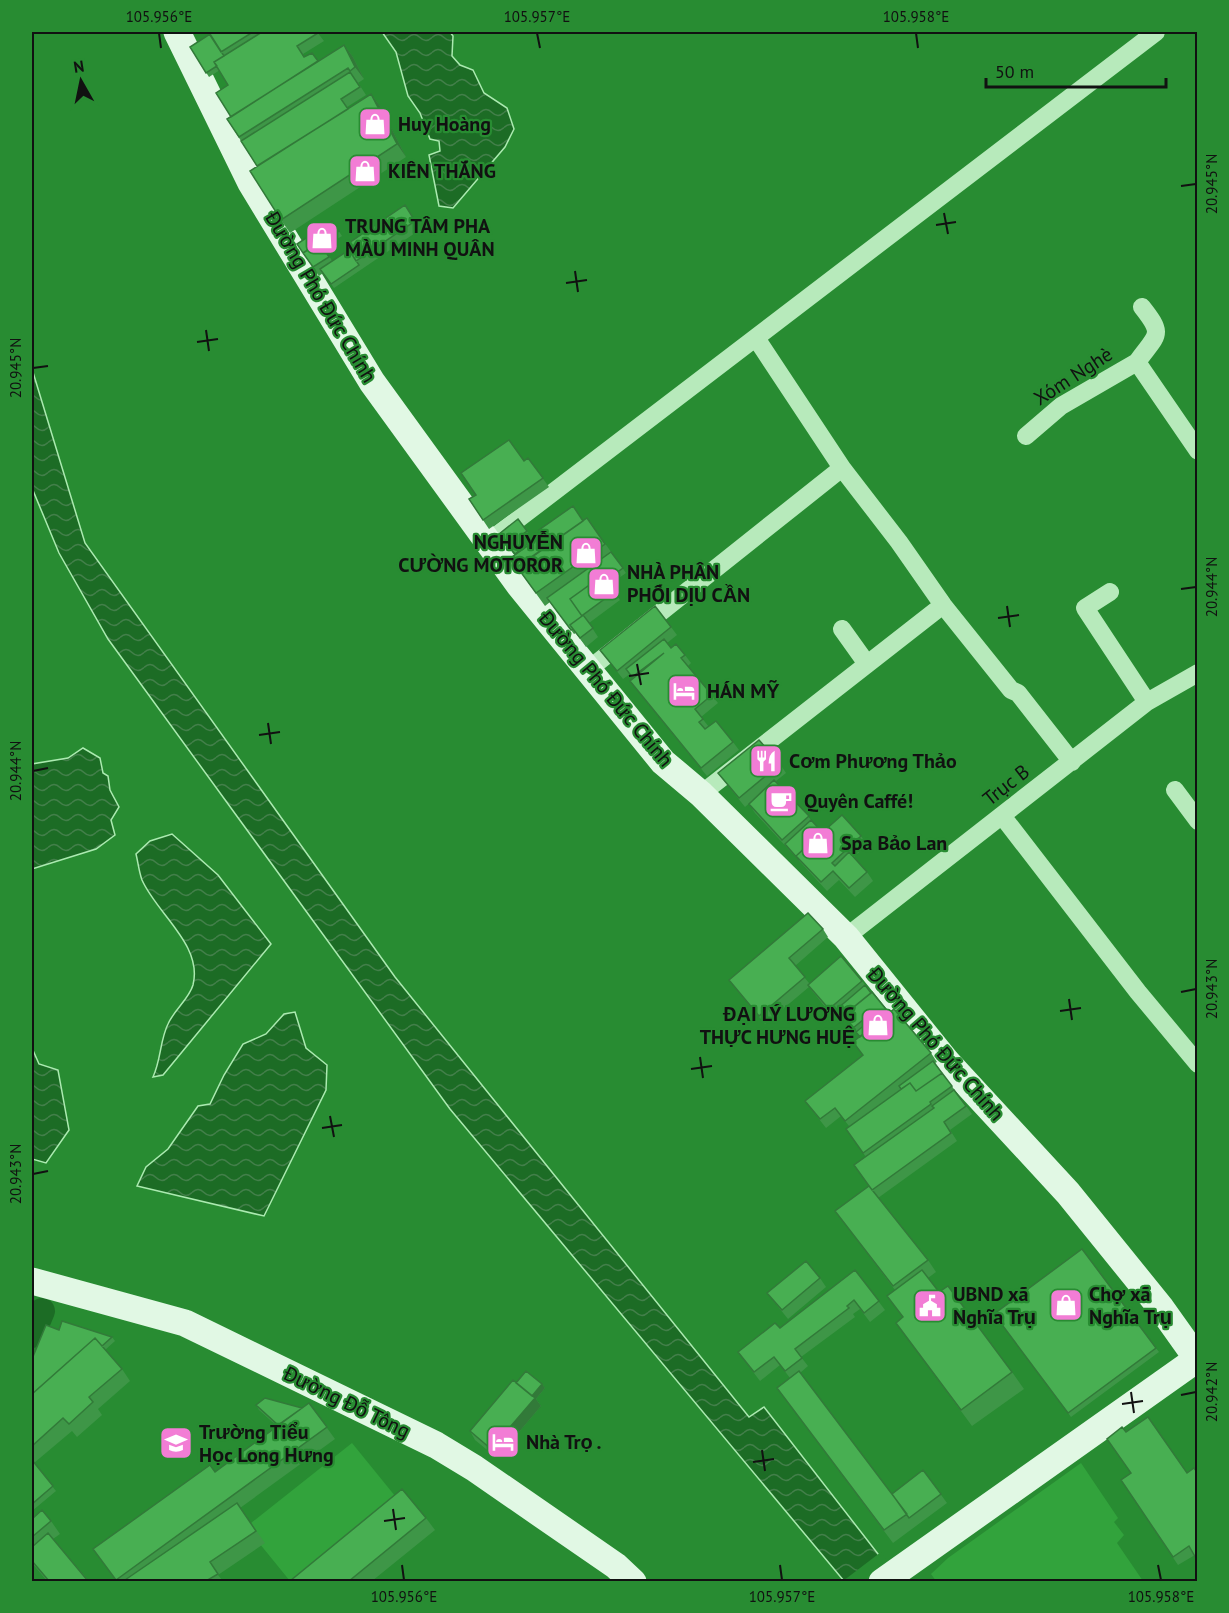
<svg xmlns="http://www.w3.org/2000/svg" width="1229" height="1613" viewBox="0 0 1229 1613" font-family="'PT Sans',sans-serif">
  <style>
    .garden { fill: #32a33c }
    .water { fill: url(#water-waves); stroke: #abeab0; stroke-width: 1.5 }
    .pier { fill: #288c32 }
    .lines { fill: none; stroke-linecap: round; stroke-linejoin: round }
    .canal { stroke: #1c6c25; stroke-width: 26 }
    .street { stroke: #b7eabb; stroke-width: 18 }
    .secondary { stroke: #e1f8e4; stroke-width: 27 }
    .wall { fill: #3e9647 }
    .shaded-wall { fill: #327a39 }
    .building { fill: #48af52; stroke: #327a39; stroke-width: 1.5 }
    .ticks { fill: none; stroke: #111; stroke-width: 2 }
    .labels { text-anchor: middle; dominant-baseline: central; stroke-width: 4.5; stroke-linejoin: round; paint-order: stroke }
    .poi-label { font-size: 20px; font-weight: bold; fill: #111; stroke: #288c32; text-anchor: start }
    .street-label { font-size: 20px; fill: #111; stroke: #288c32 }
    .neatline { fill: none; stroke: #111; stroke-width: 2 }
    .ticks-label { font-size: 15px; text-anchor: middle; fill: #111 }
  </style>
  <defs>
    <pattern id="water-waves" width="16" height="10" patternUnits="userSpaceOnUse" patternTransform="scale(1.5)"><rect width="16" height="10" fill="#1c6c25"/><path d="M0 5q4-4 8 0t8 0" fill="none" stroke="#437f4a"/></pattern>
  </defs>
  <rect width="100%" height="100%" fill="#288c32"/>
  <path class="garden" d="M352 1443 404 1507 313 1581H290L246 1527Z
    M1081 1463 1118 1518 1114 1522 1124 1535 1117 1543 1143 1581H936L931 1574 948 1558Z"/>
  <path class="water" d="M382 32H450L453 36 452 56 460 65 473 70 484 93 507 108 514 129 505 147 453 208 439 206 429 155 440 151 439 141 430 139 420 113 408 96 396 52Z
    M32 369 85 543 395 977 749 1417 764 1407 899 1581H844L450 1109 108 639 59 553 32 488Z
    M83 748 100 758 103 773 108 776 110 790 119 807 111 820 115 835 96 849 32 869V764L68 758Z
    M172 834 218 875 271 944 163 1075 153 1077C161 1060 160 1040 168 1024 174 1010 189 999 193 985 203 945 157 914 142 880 139 872 138 862 136 854L150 841Z
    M295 1012 306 1048 327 1065 326 1090 264 1216 137 1186 146 1167 168 1149 198 1106 210 1104 224 1075 243 1044 266 1034 284 1014Z
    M32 1048 39 1064 58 1070 69 1130 46 1163 32 1159Z"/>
  <path class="pier" d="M881 1552 902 1582 843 1581Z"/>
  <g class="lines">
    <path class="canal" d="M32 1335 42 1311"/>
    <path class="street" d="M756 338 842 468 899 542 943 605 1011 690 1018 693 1072 762
      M1137 362C1157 334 1165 336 1142 307
      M1026 436 1061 406 1137 362 1198 451
      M488 542 1156 32
      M1110 592 1085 608 1147 702
      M842 629 867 664
      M588 670 842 468
      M1175 790 1198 821
      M701 794 943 605
      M1003 817 1138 992 1198 1064
      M846 937 1147 702 1198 673"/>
    <path class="secondary" d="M177 32 251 183 372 382 520 586 663 762 701 794 846 937 947 1062 1068 1193 1161 1308 1198 1360
      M32 1281 185 1323 436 1445 474 1468 616 1566 633 1582
      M882 1582 1197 1359"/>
  </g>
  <path class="wall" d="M208 32H317L324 41 303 54 304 57 318 61 344 45 353 57 364 79 358 83 357 81 366 95 347 107 348 109 371 94 380 106 406 157 290 233 281 220 257 166 227 119 231 117 228 85 220 70 209 77 190 47 210 34Z
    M405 205 421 229 334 288 323 273 319 276 303 253 332 221 342 236 324 247 332 261 349 250Z
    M528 458 549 487 489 529 469 499Z
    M587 518 626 573 609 585 620 600 589 623 598 637 586 647 576 633 574 634 550 602 545 606 517 567H518L515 555 499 534 518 519 530 535 526 538 529 545 583 521Z
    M671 627 677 635 667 643 671 648 685 655 691 663 688 666 718 703 701 717 709 727 733 742 739 750 707 776 636 689 630 681 633 678 630 674 623 679 600 650Z
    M780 764 786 773 776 781 822 832 861 836 867 845 854 857 867 872 873 881 855 897 839 880 827 891 755 813 749 804 754 799 745 807 718 773Z
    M823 929 828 937 795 966 809 983 862 981 889 1013 931 1053 937 1062 935 1063 972 1114 950 1130 957 1141 878 1198 928 1260 936 1272 928 1278 939 1292 1012 1372 1024 1389 972 1426 896 1323 903 1318 887 1296 895 1290 835 1211 869 1186 866 1157 846 1129 849 1126 841 1116 826 1128 805 1101 863 1055 853 1042 860 1037 840 1013 834 1018 809 987 765 1024 735 988 729 980Z
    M1082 1249 1159 1352 1071 1417 994 1314Z
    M855 1270 885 1310 870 1322 860 1309 853 1314 855 1317 801 1357 808 1366 800 1373 892 1494 923 1470 947 1503 893 1543 777 1388 790 1378 780 1365 760 1381 738 1352 780 1328Z
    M820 1278 826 1287 788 1319 767 1293Z
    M59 1330 112 1337 115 1341 105 1350 122 1369 130 1381 98 1409 102 1415 77 1437 72 1431 34 1463 56 1491 32 1511V1359Z
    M516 1383 542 1384 545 1388 536 1399 541 1406 497 1458 475 1440 470 1431Z
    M309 1403 335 1439 240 1508 265 1543 218 1575 223 1581H117L93 1549 215 1472 277 1426 259 1410 256 1405 302 1408Z
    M1122 1427 1195 1555 1178 1565 1121 1480 1131 1473Z
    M32 1514 34 1517 51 1521 60 1534 53 1539 89 1581H47L32 1563Z
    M426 1518 435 1530 372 1581H290Z"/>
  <path class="shaded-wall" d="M344 45 353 57 364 79 355 67Z
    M371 94 380 106 406 157 397 144Z
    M542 1384 545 1388 536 1399 541 1406 497 1458 491 1449Z"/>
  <path class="building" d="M208 32H253L221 52Z
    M262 32H317L318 33 297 46 304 57 312 53 318 61 231 117 216 93 228 85 214 62Z
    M210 34 224 56 214 62 217 66 206 73 190 47Z
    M344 45 355 67 350 71 348 68 239 137 227 119Z
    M350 72 360 87 341 99 348 109 257 166 241 141Z
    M371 94 397 144 281 220 250 171Z
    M405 205 415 221 356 261 346 245Z
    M332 221 339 231 321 243 323 246 320 242 303 253 297 244Z
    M320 242 329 257 313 267 303 253Z
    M349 250 359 265 331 284 320 269Z
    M509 440 524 461 528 458 543 478 483 520 469 499 476 495 461 473Z
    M573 506 583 521 518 567 512 557 543 535 539 530Z
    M587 518 605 544 536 593 517 567Z
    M518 519 527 531 523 534 527 544 515 554 499 534Z
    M611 552 623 568 606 580 602 576 570 599 582 616 570 625 573 629 571 630 547 598Z
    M602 576 614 592 583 615 593 628 580 638 570 625 582 616 570 599Z
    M655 606 671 627 617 671 600 650Z
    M664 639 671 648 676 644 685 655 681 658 712 695 695 709 703 719 699 722 705 729 716 721 733 742 701 768 630 681 664 653 632 677 626 669Z
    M759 740 780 764 739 798 718 773Z
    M774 780 809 816 782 840 749 804Z
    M842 815 861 836 832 863 835 866 849 852 867 872 849 888 833 871 821 882 796 856Z
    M811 820 822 832 796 856 799 860 785 844Z
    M808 913 823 929 789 958 805 977 759 1016 729 980Z
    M841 956 862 981 829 1009 808 985Z
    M865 985 871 993 844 1015 846 1020 837 1009Z
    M872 992 889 1013 894 1009 931 1053 845 1121 835 1108 820 1119 805 1101 863 1055 853 1042 882 1019 874 1011 853 1028 844 1015Z
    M877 1015 881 1020 860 1037 856 1032Z
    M933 1061 942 1073 916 1091 910 1083 901 1089 899 1086Z
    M942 1073 952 1086 930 1102 931 1104 863 1153 846 1129 910 1083 916 1091Z
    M954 1090 966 1106 944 1122 951 1133 872 1190 854 1165 934 1108 932 1106Z
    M869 1186 928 1260 893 1286 835 1211Z
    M1082 1249 1156 1348 1068 1413 994 1314Z
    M806 1261 820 1278 782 1310 767 1293Z
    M855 1270 879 1301 864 1313 854 1300 847 1306 849 1308 795 1349 802 1358 785 1371 774 1357 754 1372 738 1352 775 1323 780 1328Z
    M922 1270 939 1292 948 1286 1012 1372 961 1410 896 1323 903 1317 887 1296Z
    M62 1321 112 1337 102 1346 95 1338 32 1394V1359L46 1325 59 1330Z
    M95 1338 122 1369 89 1397 93 1402 69 1424 63 1418 32 1446V1394Z
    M526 1371 542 1384 532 1396 516 1383Z
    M799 1371 907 1514 884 1530 777 1388Z
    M513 1380 535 1398 491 1449 470 1431Z
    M265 1398 302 1408 278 1425 256 1405Z
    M309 1403 327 1427 116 1580 93 1549 210 1465 215 1472Z
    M1148 1417 1187 1473 1194 1468 1197 1472V1560L1189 1546 1173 1557 1121 1480 1131 1473 1107 1439 1122 1427 1126 1432Z
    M32 1460 53 1486 32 1504Z
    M923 1470 941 1494 909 1518 892 1494Z
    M402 1489 426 1518 349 1581H290Z
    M237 1503 256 1531 210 1562 218 1574 206 1581H126L125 1580Z
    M42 1510 51 1521 32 1537V1519Z
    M48 1533 88 1581H49L32 1561V1547Z"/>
  <path class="ticks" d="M159 33 161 48M537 33 540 48M916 33 918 48M1181 186 1196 184M944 213 948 234M936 225 956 222M575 271 578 292M566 283 587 280M206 330 209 351M197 342 218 339M33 368 48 366M1181 589 1196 587M1007 606 1010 627M998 618 1019 615M637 664 641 685M629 676 649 673M268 723 271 744M259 735 280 732M33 771 48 768M1181 992 1196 989M1069 999 1072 1020M1060 1011 1081 1008M700 1057 703 1078M691 1069 712 1066M330 1116 334 1137M322 1128 342 1125M33 1174 48 1171M1131 1392 1134 1413M1181 1395 1196 1392M1122 1404 1143 1401M762 1450 765 1471M753 1462 774 1459M393 1509 396 1530M384 1521 405 1518M402 1565 404 1580M780 1565 782 1580M1158 1565 1161 1580"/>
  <defs>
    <g id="shop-square" transform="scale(1.725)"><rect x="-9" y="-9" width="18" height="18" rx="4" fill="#f27dd5" stroke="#288c32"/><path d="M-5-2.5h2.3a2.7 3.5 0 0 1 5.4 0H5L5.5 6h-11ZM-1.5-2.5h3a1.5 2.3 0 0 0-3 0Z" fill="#fff"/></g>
    <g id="hotel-square" transform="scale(1.725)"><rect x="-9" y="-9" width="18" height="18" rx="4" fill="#f27dd5" stroke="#288c32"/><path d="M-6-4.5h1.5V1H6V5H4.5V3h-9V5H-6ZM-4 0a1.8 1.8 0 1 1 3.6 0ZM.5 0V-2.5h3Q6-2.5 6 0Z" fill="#fff"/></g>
    <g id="restaurant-square" transform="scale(1.725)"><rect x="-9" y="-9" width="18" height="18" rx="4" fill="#f27dd5" stroke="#288c32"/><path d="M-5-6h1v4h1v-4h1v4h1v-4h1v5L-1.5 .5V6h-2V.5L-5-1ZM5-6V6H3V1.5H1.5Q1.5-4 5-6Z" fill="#fff"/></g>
    <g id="cafe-square" transform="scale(1.725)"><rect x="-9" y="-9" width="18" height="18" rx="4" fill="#f27dd5" stroke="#288c32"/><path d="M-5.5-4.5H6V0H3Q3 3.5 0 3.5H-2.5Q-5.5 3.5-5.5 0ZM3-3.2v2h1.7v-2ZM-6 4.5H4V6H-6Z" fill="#fff"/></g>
    <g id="civic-square" transform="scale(1.725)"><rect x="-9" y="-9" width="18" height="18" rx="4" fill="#f27dd5" stroke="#288c32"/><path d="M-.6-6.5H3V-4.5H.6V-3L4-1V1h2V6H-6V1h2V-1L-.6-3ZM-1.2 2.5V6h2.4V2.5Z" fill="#fff"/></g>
    <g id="school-square" transform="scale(1.725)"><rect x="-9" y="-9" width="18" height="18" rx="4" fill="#f27dd5" stroke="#288c32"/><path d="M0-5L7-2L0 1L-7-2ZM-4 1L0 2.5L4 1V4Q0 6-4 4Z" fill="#fff"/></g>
  </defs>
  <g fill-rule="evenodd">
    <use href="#shop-square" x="375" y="124"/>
    <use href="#shop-square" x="365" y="171"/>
    <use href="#shop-square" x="322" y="238"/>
    <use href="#shop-square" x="586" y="553"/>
    <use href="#shop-square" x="604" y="584"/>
    <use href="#hotel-square" x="684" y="691"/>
    <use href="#restaurant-square" x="766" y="761"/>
    <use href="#cafe-square" x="781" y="801"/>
    <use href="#shop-square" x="818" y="843"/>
    <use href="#shop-square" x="878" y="1025"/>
    <use href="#shop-square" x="1066" y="1305"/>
    <use href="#civic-square" x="930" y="1306"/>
    <use href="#hotel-square" x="503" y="1442"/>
    <use href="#school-square" x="176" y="1443"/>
  </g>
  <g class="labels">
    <g class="poi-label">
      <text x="398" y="124">Huy Hoàng</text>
      <text x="388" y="171">KIÊN THẮNG</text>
      <text x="345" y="226">TRUNG TÂM PHA<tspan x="345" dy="23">MÀU MINH QUÂN</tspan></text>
      <text x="563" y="542" text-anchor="end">NGHUYỄN<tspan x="563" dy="23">CƯỜNG MOTOROR</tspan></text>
      <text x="627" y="572">NHÀ PHÂN<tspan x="627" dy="23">PHỐI DỊU CẦN</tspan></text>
      <text x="707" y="691">HÁN MỸ</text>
      <text x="789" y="761">Cơm Phương Thảo</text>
      <text x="804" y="801">Quyên Caffé!</text>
      <text x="841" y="843">Spa Bảo Lan</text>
      <text x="855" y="1014" text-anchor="end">ĐẠI LÝ LƯƠNG<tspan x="855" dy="23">THỰC HƯNG HUỆ</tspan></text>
      <text x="953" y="1294">UBND xã<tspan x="953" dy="23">Nghĩa Trụ</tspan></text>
      <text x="1089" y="1294">Chợ xã<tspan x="1089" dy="23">Nghĩa Trụ</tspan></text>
      <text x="199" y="1432">Trường Tiểu<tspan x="199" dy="23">Học Long Hưng</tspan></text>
      <text x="526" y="1442">Nhà Trọ .</text>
    </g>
    <g class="street-label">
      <text transform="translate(321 297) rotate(59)">Đường Phó Đức Chính</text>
      <text transform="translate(1073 376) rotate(-33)">Xóm Nghè</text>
      <text transform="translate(606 689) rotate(50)">Đường Phó Đức Chính</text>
      <text transform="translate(1006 785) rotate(-38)">Trục B</text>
      <text transform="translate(936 1044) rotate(49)">Đường Phó Đức Chính</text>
      <text transform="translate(347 1402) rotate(26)">Đường Đỗ Tông</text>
    </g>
  </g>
  <rect width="1229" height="1613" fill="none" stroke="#288c32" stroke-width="66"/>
  <g transform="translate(81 81) rotate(351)" stroke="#288c32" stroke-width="4.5" paint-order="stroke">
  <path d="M0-4.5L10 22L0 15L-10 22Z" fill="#111111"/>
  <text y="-9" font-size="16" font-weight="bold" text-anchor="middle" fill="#111111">N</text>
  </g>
  <path d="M986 78v9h180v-9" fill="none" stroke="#111111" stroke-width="3"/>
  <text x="995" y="78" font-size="18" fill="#111111" stroke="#288c32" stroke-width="4.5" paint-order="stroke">50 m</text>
  <rect x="33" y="33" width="1163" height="1547" class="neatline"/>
  <g class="ticks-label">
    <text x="159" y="22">105.956°E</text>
    <text x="537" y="22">105.957°E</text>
    <text x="916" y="22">105.958°E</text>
    <text transform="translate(1212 184) rotate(-90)" y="5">20.945°N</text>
    <text transform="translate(16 368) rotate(-90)" y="5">20.945°N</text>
    <text transform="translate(1212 587) rotate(-90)" y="5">20.944°N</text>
    <text transform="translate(16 771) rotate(-90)" y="5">20.944°N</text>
    <text transform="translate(1212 989) rotate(-90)" y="5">20.943°N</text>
    <text transform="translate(16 1174) rotate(-90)" y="5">20.943°N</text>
    <text transform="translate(1212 1392) rotate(-90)" y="5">20.942°N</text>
    <text x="404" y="1602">105.956°E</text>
    <text x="782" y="1602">105.957°E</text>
    <text x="1161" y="1602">105.958°E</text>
  </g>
</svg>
